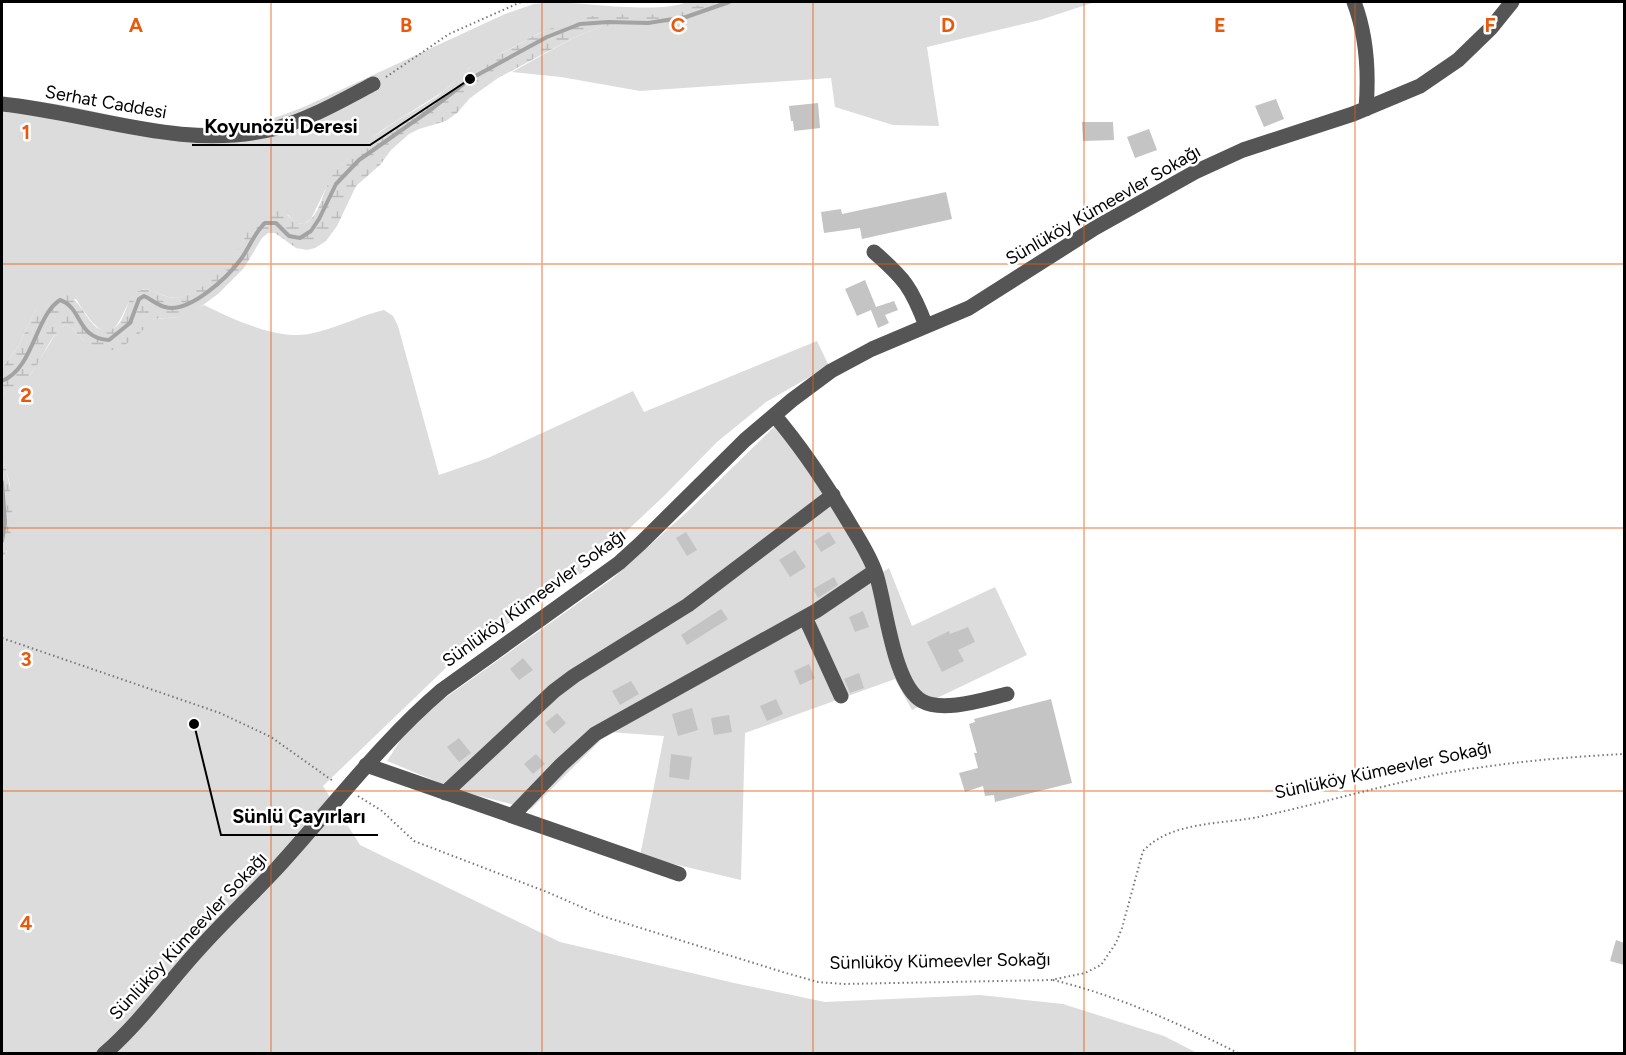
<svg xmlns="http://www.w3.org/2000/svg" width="1626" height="1055" viewBox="0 0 1626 1055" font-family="Figtree,sans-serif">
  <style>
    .green { fill: #dcdcdc }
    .wetland { fill: url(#wetland-marsh) }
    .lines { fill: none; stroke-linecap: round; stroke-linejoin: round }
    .stream { stroke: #a3a3a3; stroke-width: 4 }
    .building { fill: #c4c4c4 }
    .path { stroke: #777; stroke-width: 2; stroke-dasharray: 1.5 3; stroke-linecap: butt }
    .minor { stroke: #555; stroke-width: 15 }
    .grid { fill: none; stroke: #e8590c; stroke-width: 1.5; stroke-opacity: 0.55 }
    .labels { text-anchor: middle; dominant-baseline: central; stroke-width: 5; stroke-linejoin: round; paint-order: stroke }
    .street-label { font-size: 18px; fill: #000; stroke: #fff }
    .grid-label { font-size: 20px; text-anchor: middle; font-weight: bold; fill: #e8590c; stroke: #fff; stroke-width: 5; stroke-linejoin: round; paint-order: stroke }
    .leader { fill: none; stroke: #000; stroke-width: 2 }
    .callout-dot { fill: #000; stroke: #fff; stroke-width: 2 }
    .callout-label { font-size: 20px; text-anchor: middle; font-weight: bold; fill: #000; stroke: #fff; stroke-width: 5; stroke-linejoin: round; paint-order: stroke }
  </style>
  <defs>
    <pattern id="wetland-marsh" width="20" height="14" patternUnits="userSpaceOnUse" patternTransform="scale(1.5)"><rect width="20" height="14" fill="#dcdcdc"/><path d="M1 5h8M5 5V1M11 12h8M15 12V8" fill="none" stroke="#bbb"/></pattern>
  </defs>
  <rect width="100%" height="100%" fill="#fff"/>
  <path class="green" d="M556 2C584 3 663 14 686 2H1095L1040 20 927 47 939 126 893 125 835 107 831 78 640 91 561 77 512 72 573 38 602 26 603 14 539 33 508 50 469 68 444 91 382 130 343 164 330 180 311 219 304 224 296 223 288 215 262 213C251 222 248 231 242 243 230 265 206 291 181 297 164 301 154 287 141 290 119 295 121 374 76 299L36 309 18 347 2 368V97C27 100 53 103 78 108 130 119 183 134 236 127 260 124 284 115 306 106L505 14 534 4Z
    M204 305C232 319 277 340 309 334 335 329 359 316 384 310L393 316 398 326 439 475 488 458 633 391 644 412 817 341 829 366 766 402 717 442 665 495 582 573 452 662 323 786 360 845 560 942 734 983 825 1002 980 995 1063 1004 1164 1036 1197 1053H2V562L7 551 11 530 10 484 2 456V395L31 374 58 330 65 324 72 328 84 341 147 325 154 319 180 317Z
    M776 425 824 492 875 577 889 568 912 626 995 587 1027 655 912 710 895 679 745 733 741 880 640 856 664 736 609 732 531 809 460 791 387 761 407 730 431 708 612 579 688 511Z"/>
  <path class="wetland" d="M707 2H735L695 18 672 23 602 26 573 38 498 78 470 98 457 113 446 121 419 129 409 134 391 150 380 165 356 186 337 226 326 241 315 248 307 250 296 248 275 233H268L262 238 244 268 218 294 192 313 180 317 154 319 135 338 120 348 109 351 96 350 84 341 72 328 65 324C48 338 43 360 29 376 21 385 12 388 2 395V368L18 347 36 309 57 292C83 292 86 333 108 330 128 328 123 295 141 290 155 286 165 303 184 296 208 288 231 263 243 241 248 231 251 218 263 212 288 200 294 235 310 220 323 208 323 186 335 172 349 157 367 142 383 130 402 116 425 106 444 91 453 84 460 73 471 67 482 60 496 56 508 50 519 45 528 38 540 33 553 27 568 23 583 19 590 17 597 14 605 13 613 13 623 15 632 15 658 16 682 12 707 2Z
    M2 456C13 489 18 530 2 562Z"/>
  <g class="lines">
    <path class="stream" d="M2 381C34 368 35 316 60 300 83 308 76 338 109 340L130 323 139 299 144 296C151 299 157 305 165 307 189 314 228 277 241 259 250 247 254 233 265 223H276L289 236 300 238 311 231 319 219 336 184 359 160 433 108 470 79 547 37 580 24 608 22 648 23 686 17 729 2
      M2 482 5 523 2 541"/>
  </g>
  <path class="building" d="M1276 99 1284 119 1264 127 1255 106Z
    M818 103 820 128 794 131 793 121H791L789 106Z
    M1082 122H1113L1114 140 1083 141Z
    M1149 129 1157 150 1135 158 1127 137Z
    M946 192 952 219 862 239 860 228 824 233 821 212 841 209 842 214Z
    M865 280 876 307 894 301 898 310 885 315 889 323 878 328 871 310 857 316 845 289Z
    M686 532 697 550 687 556 676 538Z
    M829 532 836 543 821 552 814 541Z
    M795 550 806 567 790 577 779 560Z
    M834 577 838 585 818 598 813 589Z
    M721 609 728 619 687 645 681 635Z
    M863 611 869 627 855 632 849 617Z
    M968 627 975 642 958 650 964 661 942 672 927 642 949 631 950 634Z
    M523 658 533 670 519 680 510 669Z
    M809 664 815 678 800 685 794 671Z
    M859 673 864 688 850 693 844 679Z
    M631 681 639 694 620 705 612 691Z
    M776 699 783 714 767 721 760 706Z
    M1051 699 1072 783 995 802 994 795 985 796 983 786 965 792 959 773 978 768 974 753H977L969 724 975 722 974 719Z
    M692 708 698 730 678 736 672 714Z
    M557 713 566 723 554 734 545 723Z
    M729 715 732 732 714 735 711 718Z
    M459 738 471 753 459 762 447 747Z
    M536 754 545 764 533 774 524 764Z
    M671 754 692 757 689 780 669 777Z
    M1616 940 1624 943V965L1610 961Z"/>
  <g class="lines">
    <path class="path" d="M626 2H673
      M386 77 449 34 521 2
      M2 638 220 713 271 737 333 781
      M358 796 382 811 414 841 547 892 602 916 786 973 818 982 843 984 1051 980 1085 973 1101 965 1116 943 1122 928 1143 851C1172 820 1224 825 1263 816 1322 803 1380 786 1440 774 1500 763 1563 757 1624 754
      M1053 980C1119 996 1180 1024 1240 1054"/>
    <path class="minor" d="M1354 2C1367 36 1369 72 1366 109
      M2 104C92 113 182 151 273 129 308 120 341 101 373 84
      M874 252C904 278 912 288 926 326
      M775 416C803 449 826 484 848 521 858 538 870 555 876 574 886 604 893 685 922 701 943 713 985 699 1007 694
      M805 617 841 696
      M366 765 679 874
      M445 793 554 691 574 676 688 605 833 495
      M512 816 561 765 595 734 816 611 875 571
      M104 1054C140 1023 167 984 199 949 224 921 252 895 278 867 332 808 381 742 442 690L619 563 641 543 745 440 792 400 831 371 872 349 969 308 1095 228 1195 172 1243 150 1353 114 1420 86 1458 60 1491 28 1512 2"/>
  </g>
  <path class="grid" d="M271 2V1054M542 2V1054M813 2V1054M1084 2V1054M1355 2V1054M2 264H1624M2 528H1624M2 791H1624"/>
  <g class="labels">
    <g class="street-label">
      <text transform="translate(106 102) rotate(10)">Serhat Caddesi</text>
      <text transform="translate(1103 205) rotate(-30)">Sünlüköy Kümeevler Sokağı</text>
      <text transform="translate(534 598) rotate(-36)">Sünlüköy Kümeevler Sokağı</text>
      <text transform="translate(1383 770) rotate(-12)">Sünlüköy Kümeevler Sokağı</text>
      <text transform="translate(188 936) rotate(-47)">Sünlüköy Kümeevler Sokağı</text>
      <text transform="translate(940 961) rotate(-1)">Sünlüköy Kümeevler Sokağı</text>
    </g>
  </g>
  <g class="grid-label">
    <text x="136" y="32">A</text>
    <text x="406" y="32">B</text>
    <text x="678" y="32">C</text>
    <text x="948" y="32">D</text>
    <text x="1220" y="32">E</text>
    <text x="1490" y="32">F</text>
    <text x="26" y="139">1</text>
    <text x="26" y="402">2</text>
    <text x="26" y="666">3</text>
    <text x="26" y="930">4</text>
  </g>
  <path class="leader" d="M470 79L370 145H192M194 724L221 835H378"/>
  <g class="callout-dot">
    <circle cx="470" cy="79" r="6"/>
    <circle cx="194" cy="724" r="6"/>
  </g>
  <g class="callout-label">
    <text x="281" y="133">Koyunözü Deresi</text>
    <text x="299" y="823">Sünlü Çayırları</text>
  </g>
  <rect width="1626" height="1055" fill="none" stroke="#000000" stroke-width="6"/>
</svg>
